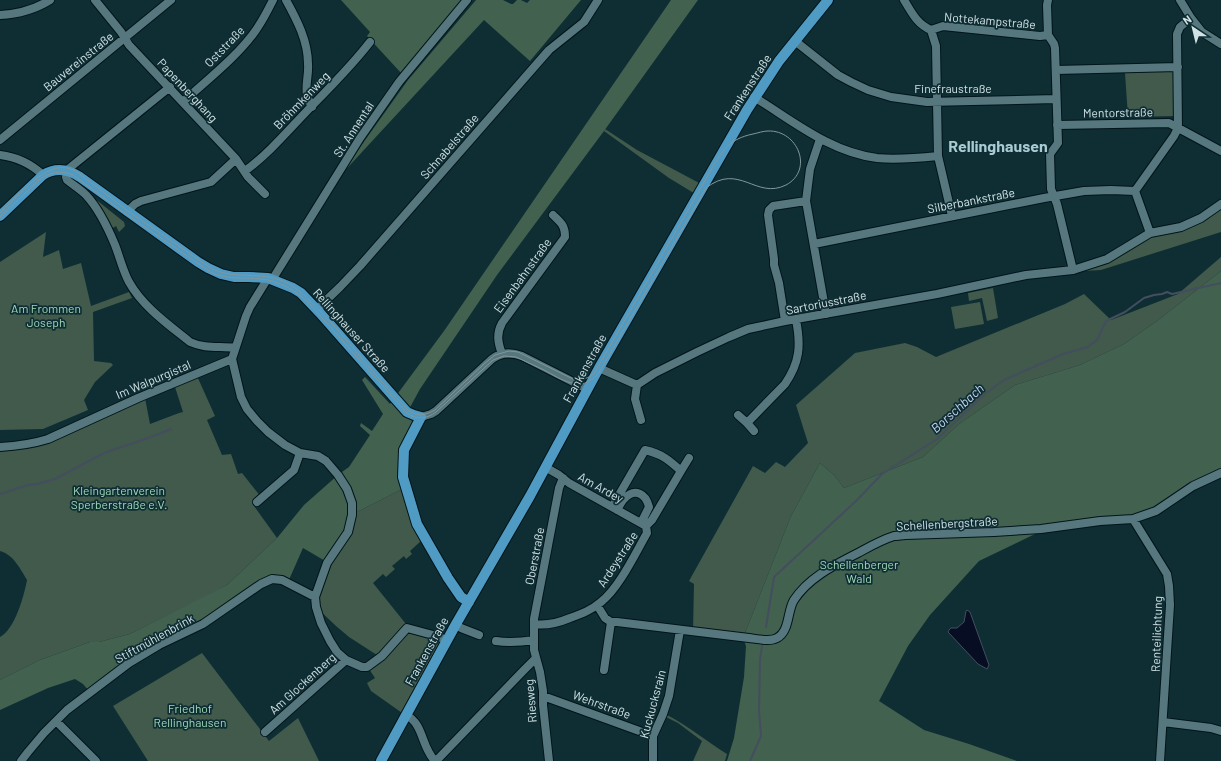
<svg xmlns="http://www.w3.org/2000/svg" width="1221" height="761" viewBox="0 0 1221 761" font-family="Barlow,sans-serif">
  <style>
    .green { fill: #415a4b }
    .forest { fill: #43614f }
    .water { fill: #070e23; stroke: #444e5e }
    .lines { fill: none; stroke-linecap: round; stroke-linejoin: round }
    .stream { stroke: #444e5e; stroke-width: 2 }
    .minor-casing { stroke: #01151a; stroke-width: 10 }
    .major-casing { stroke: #01151a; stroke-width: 12 }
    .minor { stroke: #57777e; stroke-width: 8 }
    .major { stroke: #509bc4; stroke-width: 10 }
    .tram { stroke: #80979c; stroke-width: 1 }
    .labels { text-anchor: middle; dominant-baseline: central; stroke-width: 3.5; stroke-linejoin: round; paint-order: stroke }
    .street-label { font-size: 12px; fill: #d1e2e6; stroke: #0f2e34 }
    .park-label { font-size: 12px; fill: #a0d9b7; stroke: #0f2e34 }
    .water-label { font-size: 13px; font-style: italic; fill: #c9d6f5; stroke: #0f2e34 }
    .district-label { font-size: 16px; font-weight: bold; fill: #a9cbd3; stroke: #0f2e34 }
  </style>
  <rect width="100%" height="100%" fill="#0f2e34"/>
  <path class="green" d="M1174 71 1175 116 1128 117 1125 73Z
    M605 129 637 150 703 185 697 195 669 178 604 131Z
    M94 198 124 222 125 226 119 232 116 226 113 228Z
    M1221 207V232L1101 270 1083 271V267L1149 237Z
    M46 232 43 257 59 250 63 269 81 263 91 306 129 292 132 298 93 312 94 361 111 363 113 365 95 382 84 400 88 410 43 429 0 430V262Z
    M1221 257V271L1157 321 1124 344 1080 365 1015 385 959 424 923 457 844 488 834 475 820 463 791 516 743 638 693 631 694 584 689 581 753 466 765 473 776 462 785 467 808 443 796 405 855 353 905 343 917 347 936 357 1065 304 1084 294 1111 320 1178 294Z
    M993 288 998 318 987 321 982 298 969 301 968 293Z
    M980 302 984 324 955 329 951 307Z
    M197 376 215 416 207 420 222 455 231 454 238 474 242 473 261 497 254 503V506L277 538 227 585 203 598 130 634 99 642H90L40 660 0 680V637C15 629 24 596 27 580 21 570 13 554 0 551V450L33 447 53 441 145 398 150 424 179 413 183 412 175 387V386Z
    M404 488 422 540 410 551 412 554 406 559 404 556 392 566 395 569 386 577 383 574 373 583 410 629 446 640 405 715 371 691 367 683 375 678 367 666 380 657 349 637 336 626 316 607 327 563 353 513 361 510Z
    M202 653 269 741 298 718 319 761H148L113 706Z
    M665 714C687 725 706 741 727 754L725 761H693L702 741 678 723 664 716Z"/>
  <path class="forest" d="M341 0H464L402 74 367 36 370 32Z
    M476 0H503L511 4H513L517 0H521L527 3 530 0H581L530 61 484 20 338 178 408 80Z
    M671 0H698L604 131 497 275 420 389 408 411 420 416 408 438 404 488 361 510 353 513 339 474 349 467 370 435 360 426 361 423 372 431 383 414 362 380 365 377 390 404 444 331Z
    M1221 271V472L1158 509 1129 520 1035 534 979 561 930 615 908 646 879 701 924 730 969 744 1017 761H727L734 738 744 677 746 646 743 638 791 516 820 463 834 475 844 488 923 457 959 424 1015 385 1080 365 1124 344 1157 321Z
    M338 475 346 489 351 520 327 562 303 548 288 582 273 579 203 624 160 645 89 691 83 684 75 679 48 688 0 710V680L40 660 90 642H99L130 634 227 585 277 538 304 505Z"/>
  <path class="water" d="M967 610 970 612 989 665 987 669 978 664 948 632 949 630 951 628H957L964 622 966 611Z"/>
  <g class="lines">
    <path class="stream" d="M0 494 28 485 37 484 55 479 104 453 148 438 171 429
      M766 627 774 577 856 501 882 474 937 439 985 394 1004 380 1063 354 1088 347 1097 340 1106 321 1125 312 1144 298 1154 295 1162 294 1167 292 1172 294 1221 283
      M750 761 761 736 759 710 760 660 762 646"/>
    <g class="minor-casing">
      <path id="minor" d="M95 0 121 32 129 45 236 159 248 177 265 194
        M286 0C297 20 308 41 308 64 309 74 305 85 307 95 308 99 310 103 312 107
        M904 0C912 13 917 24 931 30L936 46 938 156 952 216
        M1048 0 1047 5 1048 35 1054 44 1055 48 1058 143 1050 154 1051 189 1057 204 1073 270
        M1180 0 1191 18 1202 32 1221 44
        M0 15C19 14 34 10 50 0
        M931 30 943 26 1040 36 1048 35
        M795 41 838 75 851 82 868 90 891 97 927 102 1056 99
        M1056 70 1178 67
        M170 87 67 170 66 177 67 180C73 185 80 189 86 195 99 209 108 228 115 245 120 258 123 271 129 282 143 307 169 325 190 342 205 349 220 346 235 348
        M754 97C793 121 830 152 877 158 898 160 918 158 938 156
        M183 102C207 80 238 56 256 30 263 20 268 10 273 0
        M1057 125 1169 123 1221 151
        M820 139 810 169 806 201 826 314
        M0 140 171 0
        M0 155C17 157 31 164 43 175
        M245 171C267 155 286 133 305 113 327 90 350 68 370 42
        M127 212 135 204 141 201 211 182 236 159
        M1150 233 1135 191 1174 136 1178 128 1177 34 1180 27 1191 18
        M814 244 1044 198 1084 191 1111 190 1135 191
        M268 278 250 307 246 316 232 359 241 397 247 409 257 421 268 432 285 445 300 453 318 456 326 461 338 475 347 489 352 503V515L348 532 327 563 315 597 316 607 321 623 330 641 337 652 346 660 362 667H367L382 656 407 628 433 635 447 640
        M272 280 360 138 399 82 467 0
        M317 309 340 287 360 266 549 50 584 22 598 0
        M785 321 779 283 774 265V259L768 215 769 210 773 206 806 201
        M502 354C498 343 496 334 502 323L565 237C565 225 561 223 553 215
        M599 368 637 385
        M637 385 655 373 697 352 729 337 748 329 785 321 937 294 1026 275 1073 270 1107 259 1150 233 1181 227 1201 218 1221 204
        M637 385 635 399 641 420
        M738 415 747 423 785 384C800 362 801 345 796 320
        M421 417 431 414 436 411 492 359C501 352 511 352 522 356L587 389
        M747 423 754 431
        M0 447C17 446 32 444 48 439L138 398 232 359
        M545 467 559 475 569 483 646 526
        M681 471 689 458
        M257 502 294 470 300 453
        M612 507 645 450C662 454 669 460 681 471L652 520 646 526
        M617 510C619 507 621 502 624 499 635 487 646 494 649 507L641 523
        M1133 519 1167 574 1169 586 1170 605 1160 761
        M597 605 605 618 611 622H617L749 638C757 639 770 642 777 638 790 631 787 611 794 600 809 577 835 565 858 553 869 547 881 540 894 536 898 536 902 535 906 535L994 532 1041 529 1100 521 1133 519 1156 511 1193 486 1221 473
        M456 624 461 628 479 635
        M534 624C547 626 558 623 570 618 581 614 592 610 601 602 619 588 635 554 647 533L646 526
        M496 641C509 643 521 642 534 640
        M604 670 611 622
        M543 696 653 736
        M406 715C424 724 421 747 435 761
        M56 721 96 761
        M1163 722 1211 728 1221 731
        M265 732 346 660
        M21 761 28 752 44 733 67 710 129 663 159 645 203 624 261 584 272 579 282 580 315 597
        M436 761 524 670 536 658
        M549 761 543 705V691L540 672 534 650V619L559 488 563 478
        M653 761V736L663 714 669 696 680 630"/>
    </g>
    <g class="major-casing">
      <path id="major" d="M0 216 43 175C56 167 68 169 80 177L198 262 208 268 221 274 234 277H249L268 278 293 288 301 293 320 313 407 412 414 415 421 417 404 450 403 477 406 487 417 524 448 578 461 597 469 602
        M381 761 456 624 530 496 599 368 747 110 779 61 828 0"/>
    </g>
    <use href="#minor" class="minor"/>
    <use href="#major" class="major"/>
    <path class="tram" d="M0 213C15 199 38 171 58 168 64 166 70 169 76 171L128 211 212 269C236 280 259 271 283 281 299 288 309 300 321 312 341 332 358 355 377 376 387 388 398 399 408 410 417 417 426 415 435 410L484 364 495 355 509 351 518 352 573 379C582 380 589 379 595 372L711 170C723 150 729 139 753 134 758 133 763 131 768 131 798 130 814 170 786 185 756 200 739 162 706 188L598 374C581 394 561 379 544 370 535 366 525 361 516 357L504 356 493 360 436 412C427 419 416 420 407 413L308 302C296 291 278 280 261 279 244 277 230 280 212 273L126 214 73 175C60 170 50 172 39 180L0 217"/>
  </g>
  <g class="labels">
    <g class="street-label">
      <text transform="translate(990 20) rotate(5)">Nottekampstraße</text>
      <text transform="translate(224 46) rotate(-46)">Oststraße</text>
      <text transform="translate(78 61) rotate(-39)">Bauvereinstraße</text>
      <text transform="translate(747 87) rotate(-57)">Frankenstraße</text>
      <text x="953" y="88">Finefraustraße</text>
      <text transform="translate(188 90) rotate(47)">Papenberghang</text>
      <text transform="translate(301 100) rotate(-46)">Bröhmkenweg</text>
      <text transform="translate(1118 112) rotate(-1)">Mentorstraße</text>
      <text transform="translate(353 129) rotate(-57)">St. Annental</text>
      <text transform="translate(449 146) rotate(-49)">Schnabelstraße</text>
      <text transform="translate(971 200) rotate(-11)">Silberbankstraße</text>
      <text transform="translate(522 275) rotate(-54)">Eisenbahnstraße</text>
      <text transform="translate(826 302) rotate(-11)">Sartoriusstraße</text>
      <text transform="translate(352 330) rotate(48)">Rellinghauser Straße</text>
      <text transform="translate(584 368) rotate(-61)">Frankenstraße</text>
      <text transform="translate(153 379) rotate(-23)">Im Walpurgistal</text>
      <text transform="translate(601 487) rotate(29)">Am Ardey</text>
      <text transform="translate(947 523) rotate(-3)">Schellenbergstraße</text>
      <text transform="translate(534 556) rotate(-79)">Oberstraße</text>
      <text transform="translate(617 559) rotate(-57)">Ardeystraße</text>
      <text transform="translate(1156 634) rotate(-88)">Renteilichtung</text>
      <text transform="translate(154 638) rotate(-29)">Stiftmühlenbrink</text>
      <text transform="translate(426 651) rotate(-61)">Frankenstraße</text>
      <text transform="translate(302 683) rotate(-42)">Am Glockenberg</text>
      <text transform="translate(530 701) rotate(-95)">Riesweg</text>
      <text transform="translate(602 704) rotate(20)">Wehrstraße</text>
      <text transform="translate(652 704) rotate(-75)">Kuckucksrain</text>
    </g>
    <g class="park-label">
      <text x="46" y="308">Am Frommen<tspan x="46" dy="14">Joseph</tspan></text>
      <text x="119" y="490">Kleingartenverein<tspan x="119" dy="14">Sperberstraße e.V.</tspan></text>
      <text x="859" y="564">Schellenberger<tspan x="859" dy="14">Wald</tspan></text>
      <text x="190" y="708">Friedhof<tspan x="190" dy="14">Rellinghausen</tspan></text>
    </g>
    <g class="water-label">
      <text transform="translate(957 408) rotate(-42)">Borschbach</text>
    </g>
    <g class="district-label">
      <text x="998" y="145">Rellinghausen</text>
    </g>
  </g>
  <g transform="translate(1193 28) rotate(325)" stroke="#0f2e34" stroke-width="3" paint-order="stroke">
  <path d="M0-3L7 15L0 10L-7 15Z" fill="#d1e2e6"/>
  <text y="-6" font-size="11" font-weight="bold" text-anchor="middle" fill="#d1e2e6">N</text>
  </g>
</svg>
